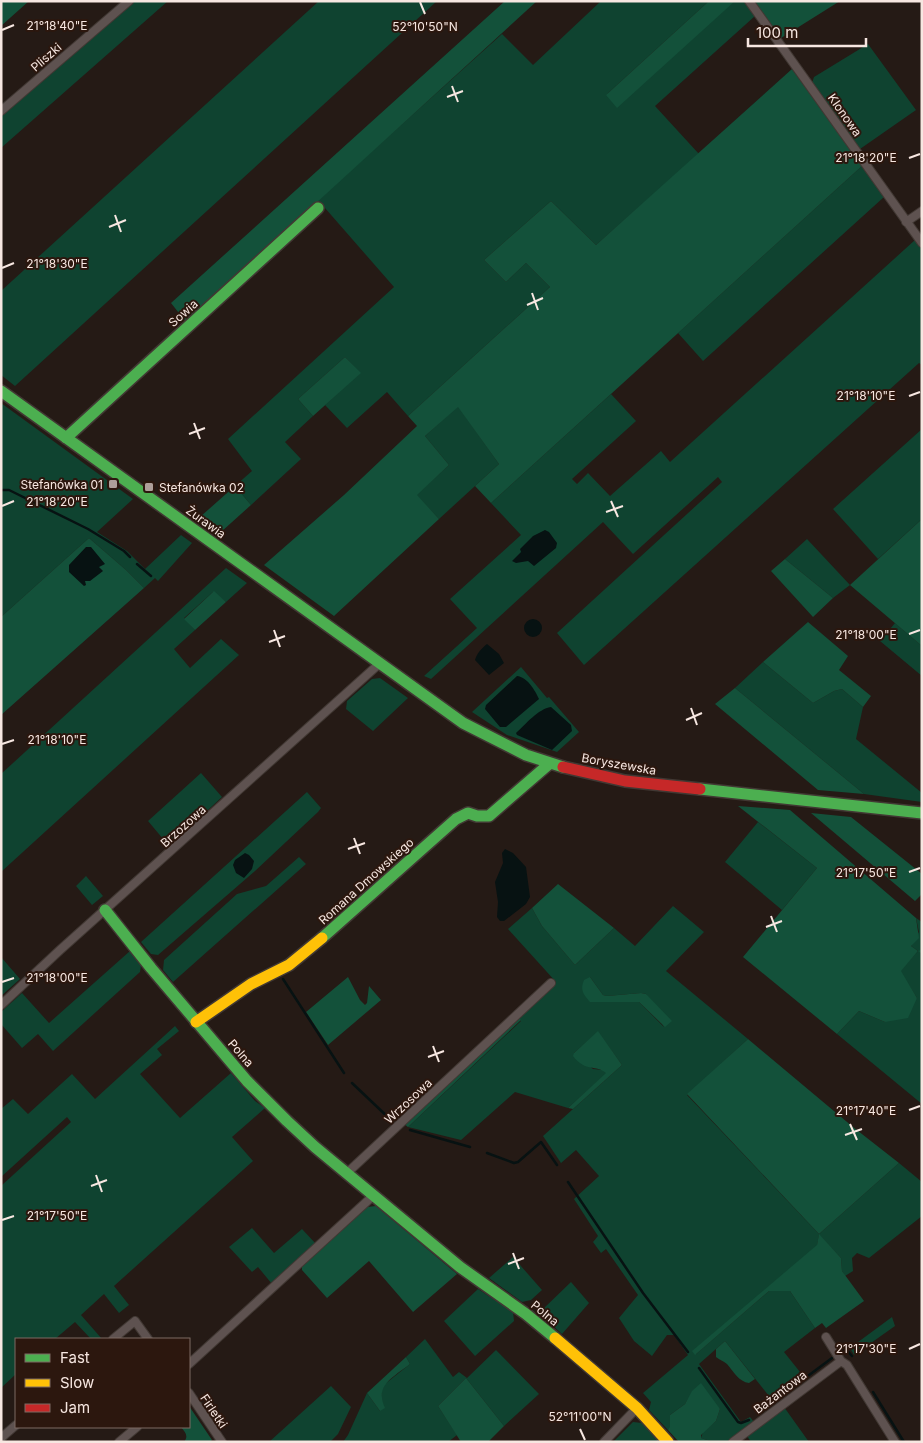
<svg xmlns="http://www.w3.org/2000/svg" width="923" height="1443" viewBox="0 0 923 1443" font-family="Inter,sans-serif">
  <style>
    .green { fill: #0f4330; fill-rule: evenodd }
    .forest { fill: #13513a }
    .water { fill: #071212 }
    .lines { fill: none; stroke-linecap: round; stroke-linejoin: round }
    .stream { stroke: #071212; stroke-width: 2.5 }
    .street-casing { stroke: #413833; stroke-width: 10 }
    .fast-casing { stroke: #413833; stroke-width: 14 }
    .slow-casing { stroke: #413833; stroke-width: 14 }
    .jam-casing { stroke: #413833; stroke-width: 14 }
    .street { stroke: #5e5250; stroke-width: 8 }
    .fast { stroke: #4caf50; stroke-width: 11 }
    .slow { stroke: #ffc107; stroke-width: 11 }
    .jam { stroke: #c62828; stroke-width: 11 }
    .ticks { fill: none; stroke: #f7e7e1; stroke-width: 2 }
    .poi-dot { fill: #ae9f9a; stroke: #2c170e; stroke-width: 2 }
    .labels { text-anchor: middle; dominant-baseline: central; stroke-width: 4; stroke-linejoin: round; paint-order: stroke }
    .street-label { font-size: 12px; fill: #f7e7e1; stroke: #2c170e }
    .poi-label { font-size: 12px; fill: #f7e7e1; stroke: #2c170e; text-anchor: end }
    .ticks-label { font-size: 12px; text-anchor: middle; fill: #f7e7e1; stroke: #2c170e; stroke-width: 4; stroke-linejoin: round; paint-order: stroke }
  </style>
  <rect width="100%" height="100%" fill="#251a15"/>
  <path class="green" d="M133 1H168L1 148V115Z
    M319 1H437L15 386 1 375V291Z
    M601 1H709L606 95 735 1H744L755 16 655 106 699 154 596 245 551 201 484 260 506 282 526 263 550 287 408 416 387 392 347 428 325 405 360 373 345 357 298 399 313 416 285 442 301 459 251 505 235 486 252 471 228 439 394 287 318 200 502 34 533 65Z
    M868 44 916 110 860 149 812 83 814 77Z
    M862 166 884 197 703 361 678 333Z
    M915 240 922 249V365L919 363 584 665 557 633 722 482 718 477 633 554 603 522 431 679 424 676 477 628 450 599 521 535 491 503 611 394 636 421 572 479 577 484 588 473 610 496 661 451 670 462Z
    M1 403 133 499 97 532 127 551 145 569 181 535 192 543 158 581 155 578 144 588 126 570 89 538 1 617Z
    M458 406 499 464 439 519 416 495 449 465 425 436Z
    M922 429V519L878 559 833 509Z
    M807 539 850 585 833 598 785 559Z
    M226 568 247 583 226 602 213 592 184 618 195 630 174 649 190 668 221 639 239 655 1 872V774Z
    M895 623 922 646V676L880 641Z
    M763 662 813 703 834 691 842 689 863 707 856 739 922 793V802L864 794 735 688Z
    M521 667 547 698 549 697 579 732 557 752 507 735 472 712Z
    M380 678 408 698 373 731 346 709 347 701 372 679Z
    M201 773 222 797 169 846 148 821Z
    M307 792 321 808 318 812 255 871 158 955 151 954 141 942Z
    M758 822 817 868 782 910 725 862Z
    M299 857 306 864 173 982 163 970 164 960 237 894 266 886Z
    M86 876 103 896 92 905 76 886Z
    M673 906 704 932 666 971 748 1039 687 1095 819 1234 899 1163 922 1182V1216L869 1258 857 1253 852 1258 853 1271 845 1276 842 1271 841 1258 819 1235 817 1246 693 1351 696 1354 769 1291H790L815 1328 784 1352 804 1377 773 1401 725 1341 699 1364 741 1422 750 1417 754 1422 728 1442H713L701 1438 703 1432 716 1421 720 1409 693 1391 685 1404 670 1415 671 1428 668 1430 649 1410 651 1402 643 1393 688 1355 674 1335H667L652 1356 634 1341 619 1318 638 1295 606 1249 601 1253 593 1242 598 1236 574 1199 599 1176 576 1150 561 1163 543 1136 622 1065 598 1032 574 1053 593 1069 603 1070 607 1073 568 1108 515 1092 461 1140 408 1127 521 1021 518 1017 556 982 508 929 532 908 542 926 575 965 614 928 635 946ZM590 977 603 995 607 996 641 993 646 994 664 1027 639 1002H590Z
    M916 918 922 922V949L919 951 922 954V1104L837 1034 859 1011 885 1022 917 998 900 971 918 951 911 946 919 932Z
    M130 951 141 965 140 972 53 1051 38 1034 22 1048 1 1024V1012L22 993 49 1023Z
    M1 957 20 979 1 996Z
    M175 1026 179 1031 157 1049 162 1055 140 1074 180 1118 231 1073 255 1101 265 1108 232 1137 253 1161 114 1286 129 1305 119 1313 104 1294 81 1315 102 1339H91L75 1322 55 1339H16V1374L1 1388V1186L71 1122 67 1117 1 1177V1109L13 1099 28 1114 72 1074 95 1099Z
    M252 1228 274 1253 302 1229 316 1244 272 1284 258 1267 252 1272 229 1247Z
    M513 1257 542 1290 531 1300 522 1302 489 1278Z
    M571 1282 589 1303 562 1334 543 1317 542 1310Z
    M478 1289 513 1312 514 1321 475 1356 444 1321Z
    M892 1317 895 1326 854 1355 850 1348Z
    M425 1339 453 1377 459 1372 467 1378 496 1350 539 1394 504 1426 466 1378 438 1406 457 1435 448 1442H343L348 1435 367 1393 380 1411 382 1390 385 1384 410 1364 406 1357Z
    M331 1386 351 1407 338 1434 330 1442H269Z
    M784 1407 809 1442H751L747 1436Z
    M633 1422 642 1423 660 1442H613Z"/>
  <path class="forest" d="M1 1H29L1 26Z
    M505 1H537L186 322 171 303Z
    M709 1H735L617 108 606 95Z
    M754 1H840L781 38Z
    M792 69 862 166 491 503 475 486 499 464 458 407 425 436 449 465 417 495 439 519 334 616 264 565 344 495 417 426 408 416 550 287 526 263 506 282 484 260 551 201 596 245Z
    M345 357 361 373 313 416 298 399Z
    M235 486 251 505 221 532 200 517Z
    M922 519V646L850 585Z
    M89 538 126 570 144 588 1 715V617Z
    M785 559 833 598 813 617 771 571Z
    M214 591 226 602 195 630 184 619Z
    M808 622 848 656 839 670 871 696 863 707 842 689 834 691 813 703 763 662Z
    M735 688 864 794 818 790 715 704Z
    M738 806 790 810 916 918 919 938 911 946 918 951 922 949V954L918 951 901 971 917 998 908 1018 885 1022 859 1011 837 1034 743 957 817 868Z
    M811 813 851 817 922 874V894L915 901Z
    M558 884 614 928 575 965 542 926 532 908Z
    M348 977 360 1000 365 1005 367 1003 369 986 381 1000 328 1045 306 1012Z
    M590 977 603 995 607 996 641 993 646 994 672 1021 665 1027 639 1002H590C583 994 580 990 584 980Z
    M518 1017 521 1020 408 1127 404 1124Z
    M598 1031 622 1065 573 1109 568 1108 606 1073C596 1064 586 1073 573 1056L574 1053Z
    M748 1039 853 1127 899 1163 819 1234 841 1258 842 1271 864 1301 826 1328 822 1323 815 1328 790 1291H769L695 1355 692 1351 817 1245 819 1234 687 1094Z
    M376 1206 457 1274 413 1312 369 1261 327 1298 302 1270V1266L367 1207Z
    M725 1341 755 1379 749 1383C739 1382 733 1371 727 1364 723 1361 720 1360 716 1357V1349Z
    M406 1357 410 1364C394 1377 374 1385 385 1408L380 1411 367 1393Z
    M466 1378 504 1426 488 1442H461L438 1406Z
    M701 1383 720 1409 716 1421 701 1435V1438L713 1442H679L668 1430 670 1427V1415L685 1404 692 1391Z
    M189 1406 212 1440 210 1442H184C189 1436 185 1432 181 1427H189Z"/>
  <path class="water" d="M545 530 549 532 557 543 556 548 534 566 528 561 516 563 512 561 521 552 520 549 533 536Z
    M86 547H91L105 564 99 567 103 571 90 581H85L86 585 84 586 69 572V565Z
    M524 628a9 9 0 1 1 18 0a9 9 0 1 1-18 0Z
    M487 644 499 654 504 663 489 675 475 660C477 653 481 649 487 644Z
    M517 676C527 677 535 690 539 699L506 727H500L485 709 486 705Z
    M551 707 571 725 572 731 552 750 517 735 516 733C526 724 538 709 551 707Z
    M505 849 513 853 526 867 530 897 526 904 504 921H500L497 917 498 902 495 882 503 863 502 853Z
    M245 853 249 855 254 861 252 869 244 878 236 873 233 865 235 860Z"/>
  <g class="lines">
    <path class="stream" d="M1 490H9L88 529 124 551 130 557
      M137 564 151 576
      M283 979 344 1073
      M352 1083 392 1121
      M410 1130 470 1147
      M487 1153 514 1163 518 1162 541 1142 557 1165
      M568 1182 643 1293 688 1352
      M841 1351 846 1349 852 1356
      M699 1368 738 1422 741 1423 749 1420
      M789 1390 832 1358
      M873 1392 904 1442
      M761 1411 778 1398"/>
    <g class="street-casing">
      <path id="street" d="M749 1 922 243
        M1 111 129 1
        M906 222 922 211
        M1 1005 60 950 379 664
        M347 1173 551 983
        M826 1337 841 1361
        M113 1339 135 1321 148 1339
        M189 1364 374 1195
        M189 1393 222 1442
        M1 1438 16 1425
        M119 1442 137 1427
        M604 1442 637 1408
        M733 1442 841 1361 847 1365 895 1442"/>
    </g>
    <g class="fast-casing">
      <path id="fast" d="M1 391 463 723 526 755 563 767
        M66 438 318 208
        M700 789 922 813
        M105 910 151 968 247 1081 287 1121 315 1147 460 1267 526 1314 555 1338
        M322 938 456 819 468 813 477 816H489L549 764"/>
    </g>
    <g class="slow-casing">
      <path id="slow" d="M196 1022 251 984 289 965 322 938
        M555 1338 637 1408 668 1442"/>
    </g>
    <g class="jam-casing">
      <path id="jam" d="M563 767 625 781 700 789"/>
    </g>
    <use href="#street" class="street"/>
    <use href="#fast" class="fast"/>
    <use href="#slow" class="slow"/>
    <use href="#jam" class="jam"/>
  </g>
  <path class="ticks" d="M420 2 425 14M2 30 14 25M452 86 458 102M447 97 463 91M909 158 920 154M115 215 121 232M109 227 126 220M2 268 14 263M532 293 538 310M527 305 543 298M909 396 920 392M194 423 200 439M189 434 205 428M611 501 618 517M2 506 14 501M606 512 623 506M274 630 280 647M909 634 920 630M269 642 285 636M691 708 697 725M686 720 702 713M2 744 14 740M354 838 360 854M348 849 365 843M909 872 920 868M771 916 777 932M766 927 782 921M2 982 14 978M433 1046 439 1062M428 1057 444 1051M909 1110 920 1106M850 1124 857 1140M845 1135 862 1129M96 1175 102 1192M91 1186 107 1180M2 1220 14 1216M513 1253 519 1269M508 1264 524 1258M909 1349 920 1344M580 1429 585 1440"/>
  <g class="poi-dot">
    <rect x="108" y="479" width="10" height="10" rx="2.5"/>
    <rect x="144" y="482" width="10" height="10" rx="2.5"/>
  </g>
  <g class="labels">
    <g class="street-label">
      <text transform="translate(46 57) rotate(-41)">Pliszki</text>
      <text transform="translate(845 115) rotate(55)">Klonowa</text>
      <text transform="translate(183 313) rotate(-42)">Sowia</text>
      <text transform="translate(206 522) rotate(36)">Żurawia</text>
      <text transform="translate(619 764) rotate(10)">Boryszewska</text>
      <text transform="translate(183 826) rotate(-42)">Brzozowa</text>
      <text transform="translate(366 881) rotate(-42)">Romana Dmowskiego</text>
      <text transform="translate(241 1053) rotate(49)">Polna</text>
      <text transform="translate(408 1101) rotate(-43)">Wrzosowa</text>
      <text transform="translate(545 1313) rotate(39)">Polna</text>
      <text transform="translate(780 1392) rotate(-37)">Bażantowa</text>
      <text transform="translate(214 1411) rotate(56)">Firletki</text>
    </g>
    <g class="poi-label">
      <text x="103" y="484">Stefanówka 01</text>
      <text x="159" y="487" text-anchor="start">Stefanówka 02</text>
    </g>
  </g>
  <g class="ticks-label">
    <text x="57" y="30">21°18'40"E</text>
    <text x="425" y="31">52°10'50"N</text>
    <text x="866" y="162">21°18'20"E</text>
    <text x="57" y="268">21°18'30"E</text>
    <text x="866" y="400">21°18'10"E</text>
    <text x="57" y="506">21°18'20"E</text>
    <text x="866" y="639">21°18'00"E</text>
    <text x="57" y="744">21°18'10"E</text>
    <text x="866" y="877">21°17'50"E</text>
    <text x="57" y="982">21°18'00"E</text>
    <text x="866" y="1115">21°17'40"E</text>
    <text x="57" y="1220">21°17'50"E</text>
    <text x="866" y="1353">21°17'30"E</text>
    <text x="580" y="1421">52°11'00"N</text>
  </g>
  <rect width="923" height="1443" fill="none" stroke="#f7e7e1" stroke-width="5"/>
  <rect x="15" y="1338" width="175" height="90" fill="#2c170e" stroke="#7d6a62"/>
  <rect x="25" y="1354" width="25" height="8" fill="#4caf50" stroke="#7d6a62"/>
  <text x="60" y="1363" font-size="15" fill="#f7e7e1">Fast</text>
  <rect x="25" y="1379" width="25" height="8" fill="#ffc107" stroke="#7d6a62"/>
  <text x="60" y="1388" font-size="15" fill="#f7e7e1">Slow</text>
  <rect x="25" y="1404" width="25" height="8" fill="#c62828" stroke="#7d6a62"/>
  <text x="60" y="1413" font-size="15" fill="#f7e7e1">Jam</text>
  <path d="M748 38v8h118v-8" fill="none" stroke="#f7e7e1" stroke-width="2.5"/>
  <text x="756" y="38" font-size="15" fill="#f7e7e1" stroke="#2c170e" stroke-width="4" paint-order="stroke">100 m</text>
</svg>
